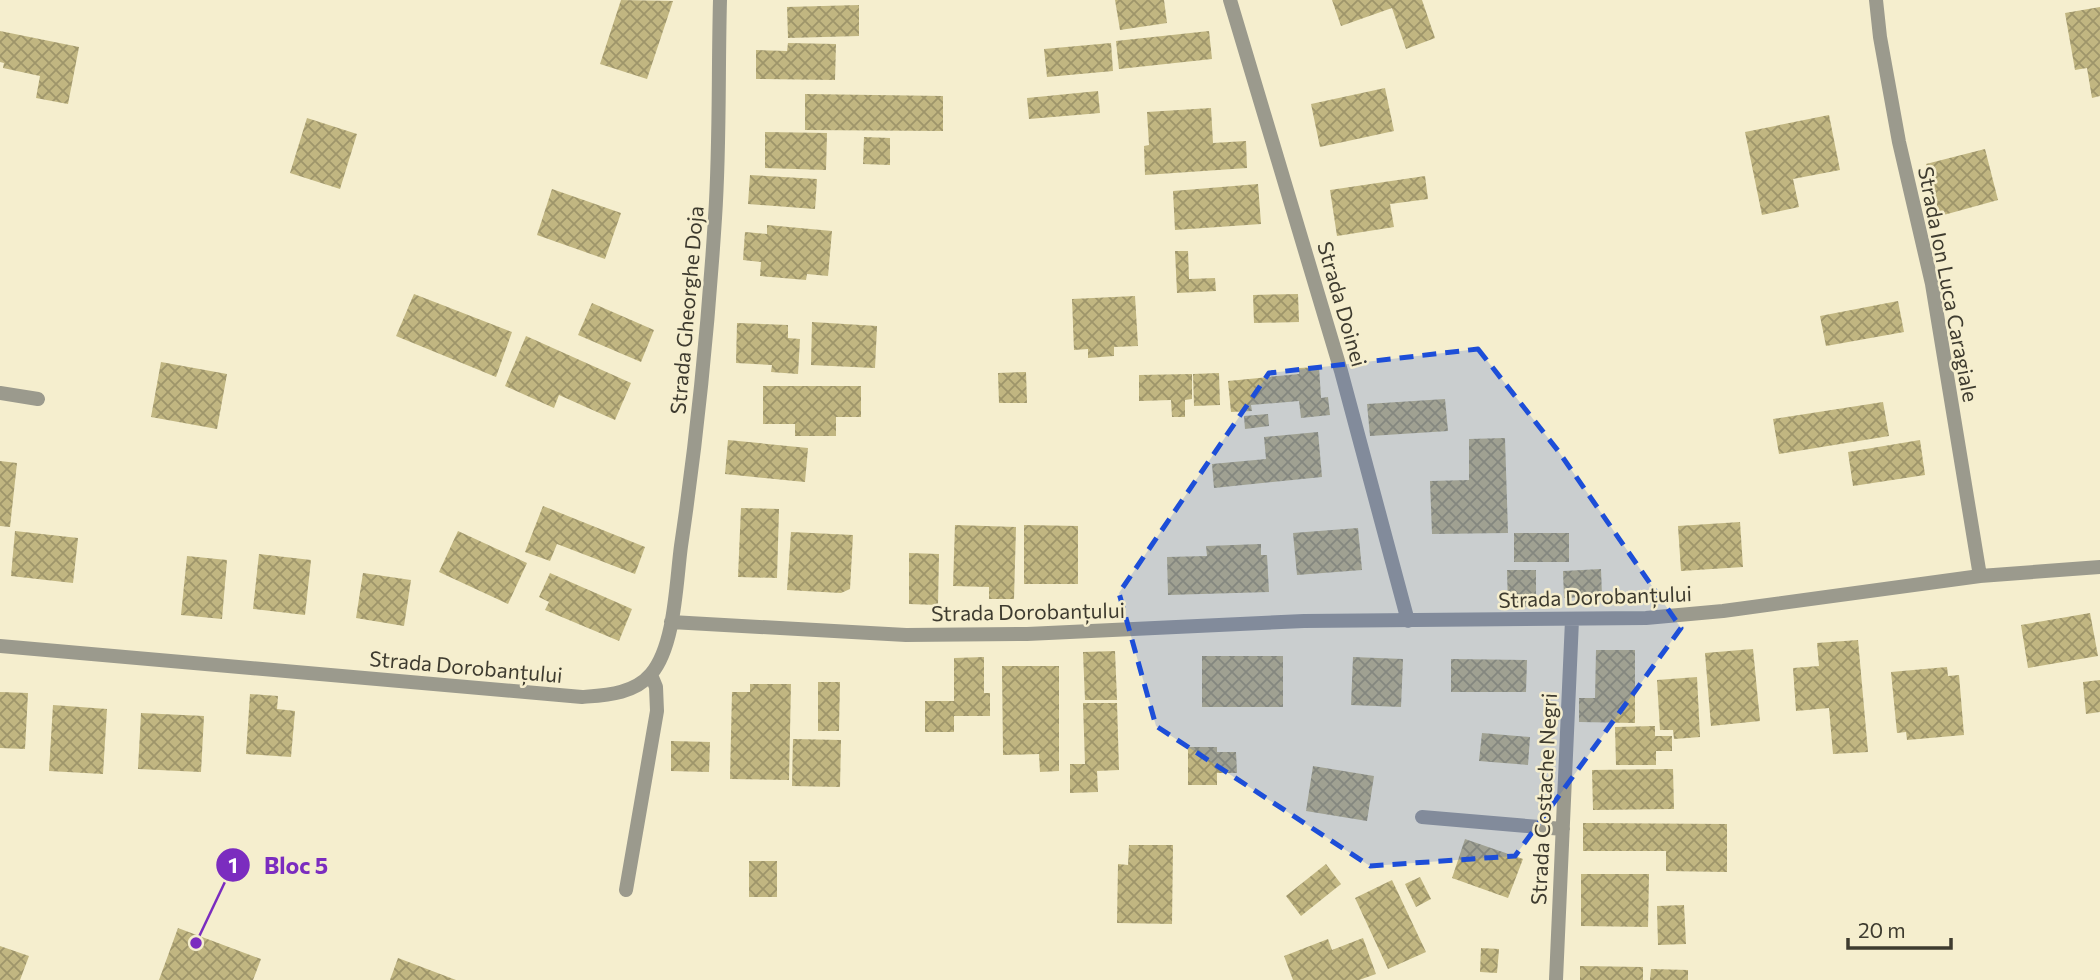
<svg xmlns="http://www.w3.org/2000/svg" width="2100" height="980" viewBox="0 0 2100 980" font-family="Commissioner,sans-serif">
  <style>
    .building { fill: url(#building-cross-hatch) }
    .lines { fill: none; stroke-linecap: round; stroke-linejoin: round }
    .street { stroke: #9b9a8d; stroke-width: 14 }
    .marked { fill: #1d4ed8; fill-opacity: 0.2; stroke: #1d4ed8; stroke-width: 5; stroke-dasharray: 14 9; stroke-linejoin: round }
    .labels { text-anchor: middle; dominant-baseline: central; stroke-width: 5; stroke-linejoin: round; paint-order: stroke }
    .street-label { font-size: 21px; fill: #3e3b2f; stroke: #f5eece }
    .leader { fill: none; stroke: #7b2cbf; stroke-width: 2.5 }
    .callout-dot { fill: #7b2cbf; stroke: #f5eece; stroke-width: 2.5 }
    .mark-label { font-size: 21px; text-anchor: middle; font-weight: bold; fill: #fff }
    .callout-label { font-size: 23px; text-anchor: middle; font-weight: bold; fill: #7b2cbf; stroke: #f5eece; stroke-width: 5; stroke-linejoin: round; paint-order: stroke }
  </style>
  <defs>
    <pattern id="building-cross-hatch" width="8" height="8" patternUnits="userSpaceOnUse" patternTransform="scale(1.75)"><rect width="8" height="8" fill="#c1b681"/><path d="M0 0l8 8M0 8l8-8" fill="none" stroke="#9e956a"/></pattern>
  </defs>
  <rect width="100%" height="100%" fill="#f5eece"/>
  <path class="building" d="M621 0 673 1 647 79 600 64Z
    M1115 0H1164L1167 23 1120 30Z
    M1332 0H1422L1435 38 1406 49 1392 8 1341 26Z
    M859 5V36L788 38 787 7Z
    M2100 7V96L2092 98 2087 68 2075 70 2065 13Z
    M0 31 79 47 68 104 36 98 40 76 3 68 4 63 0 62Z
    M1209 31 1212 59 1119 69 1116 41Z
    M788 43 836 44 835 80 756 79V50L787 51Z
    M1111 43 1113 71 1047 77 1044 49Z
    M1385 88 1394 131 1320 147 1311 104Z
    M1098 91 1100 113 1029 119 1027 98Z
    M805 94 943 96V131L805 130Z
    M1211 108 1213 143 1246 141 1247 168 1145 175 1144 146 1149 145 1147 112Z
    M1829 115 1840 170 1793 179 1799 207 1762 215 1745 132Z
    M307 118 357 134 340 189 290 173Z
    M765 132 827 133 826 170 765 168Z
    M864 137 890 138V165L863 164Z
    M1985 149 1998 200 1940 216 1926 164Z
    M750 175 817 179 815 209 748 204Z
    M1425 176 1428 199 1390 204 1394 227 1337 236 1330 190Z
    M1258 184 1261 224 1175 230 1173 191Z
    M552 189 621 213 605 259 537 235Z
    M767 225 832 231 828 276 807 274 806 280 760 276 761 262 743 260 745 232 767 234Z
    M1175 251H1188L1189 279 1215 278 1216 291 1177 293Z
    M414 294 512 332 496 377 396 336Z
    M1298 294 1299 322 1254 323 1253 295Z
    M1135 296 1138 346 1114 347V356L1088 358V349L1074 350 1072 299Z
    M1898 301 1904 332 1826 346 1820 316Z
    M592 303 654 330 641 362 578 335Z
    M812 322 877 326 875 368 811 365Z
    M737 323 788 325V338L800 339 798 374 771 372 772 365 736 363Z
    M526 336 631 383 615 420 559 395 554 408 505 386Z
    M161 362 227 374 217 429 151 417Z
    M1319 367 1321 398 1328 397 1330 415 1301 418 1299 401 1251 405 1252 411 1231 412 1228 381 1299 374V368Z
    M1026 372 1027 403H999L998 373Z
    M1219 373 1220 405 1194 406 1193 374Z
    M1192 374V399L1185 400V417H1172L1171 400 1139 401V375Z
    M763 386H861V417H836V436H795V424H763Z
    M1445 399 1448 431 1370 436 1367 404Z
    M1883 402 1889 436 1779 454 1773 419Z
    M1268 414 1269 426 1245 429 1244 416Z
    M1318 432 1322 477 1214 488 1212 464 1266 459 1264 437Z
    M1505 438 1508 533 1432 534 1430 481 1469 480V439Z
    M728 440 808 448 805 482 725 474Z
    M1920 440 1925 475 1853 486 1848 452Z
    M0 461 17 463 10 527 0 526Z
    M543 506 645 547 635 574 557 544 550 561 525 552Z
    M741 508 779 509 777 578 738 577Z
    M1740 522 1743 567 1681 571 1678 526Z
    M955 525 1016 527 1014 599H989V587L953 586Z
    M1024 525 1078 526V584H1024Z
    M1358 528 1362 570 1297 575 1293 533Z
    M15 531 78 538 73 583 11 576Z
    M458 531 527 563 508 604 439 572Z
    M791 532 853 535 850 589 841 593 787 590Z
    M1514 533H1569V562H1514Z
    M1261 544V555H1267L1269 592 1168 595 1167 557 1207 556 1206 546Z
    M909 553 939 554 938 605 909 604Z
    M259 554 311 560 305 615 253 609Z
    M187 556 227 560 222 619 181 615Z
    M1601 569 1602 596 1564 598 1563 571Z
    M1507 570H1536V607H1508Z
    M363 573 411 580 404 626 356 618Z
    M550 573 632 609 619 641 545 610 549 602 539 597Z
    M2090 613 2098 656 2028 668 2021 625Z
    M1858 640 1868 752 1833 754 1829 708 1796 711 1793 668 1819 666 1817 643Z
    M1753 649 1760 721 1711 726 1705 653Z
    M1596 650H1635V723L1579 722V698H1595Z
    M1115 651 1117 700H1085L1083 652Z
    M1202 656H1283V707H1202Z
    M984 657V693H990V716H954V732H925V701H954V658Z
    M1353 657 1403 659 1401 707 1351 705Z
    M1451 659 1527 660 1526 692H1451Z
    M1002 666H1059V771L1040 772 1039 754 1003 755Z
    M1947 667 1948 676 1959 675 1964 735 1907 740 1906 732 1897 733 1891 672Z
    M1697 677 1700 737 1674 739 1673 730H1660L1657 680Z
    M2100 680V712L2086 714 2083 682Z
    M818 682H840L839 731H818Z
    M750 684H791L789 780 730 779 732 692H750Z
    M0 692 28 693 25 749 0 748Z
    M250 694 278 696 277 709 295 711 291 757 246 754Z
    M1083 703H1117L1119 770 1097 771 1098 792 1070 793V764H1085Z
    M53 705 107 709 103 774 49 771Z
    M141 713 204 716 201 772 138 769Z
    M1655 726V736H1672V751H1656V765H1616L1615 727Z
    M1482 733 1530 737 1528 765 1479 761Z
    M793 739 841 740 840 787 792 786Z
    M671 741 710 742 709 772 671 771Z
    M1188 747H1217V752H1236L1237 773H1217V785H1188Z
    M1313 766 1374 776 1367 821 1306 811Z
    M1673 769 1674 809 1593 810 1592 770Z
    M1583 823 1727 824V872L1666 871V851H1583Z
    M1465 839 1523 859 1508 898 1452 878Z
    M1129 845H1173L1172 924 1117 923 1118 864 1128 865Z
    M749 861H777V897H749Z
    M1326 864 1341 884 1301 916 1286 896Z
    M1581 874H1649L1648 927 1581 926Z
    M1420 877 1431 899 1416 907 1405 884Z
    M1392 880 1426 952 1388 969 1355 898Z
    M1684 905 1686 944 1658 945 1657 906Z
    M178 928 261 959 253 980H159Z
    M1363 938 1376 974 1359 980H1293L1284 956 1328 939 1332 950Z
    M0 946 29 956 20 980H0Z
    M1481 948 1499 949 1497 973 1480 972Z
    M398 958 456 980H390Z
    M1580 966 1643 967V980H1580Z
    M1651 969 1688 970V980H1650Z"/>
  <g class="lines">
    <path class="street" d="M1230 0 1341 371 1408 621
      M1876 0 1880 37 1899 142 1932 284 1980 576
      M0 393 38 399
      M671 622 906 635 1027 634 1304 621 1646 618 1723 611 1980 576 2100 567
      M0 646 582 697C606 695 634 694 651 674 675 646 676 583 681 546 697 438 708 328 715 218 720 146 718 73 720 0
      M1422 817 1563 829
      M626 890 657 711 656 687 651 675
      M1556 980 1572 620"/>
  </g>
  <path class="marked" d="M1478 349 1559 452 1681 628 1515 856 1370 866 1156 726 1119 593 1269 373Z"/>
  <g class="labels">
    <g class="street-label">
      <text transform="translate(1949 284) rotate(79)">Strada Ion Luca Caragiale</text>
      <text transform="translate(1343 304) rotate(74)">Strada Doinei</text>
      <text transform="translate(686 310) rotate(-85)">Strada Gheorghe Doja</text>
      <text transform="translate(1595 596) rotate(-2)">Strada Dorobanțului</text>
      <text transform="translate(1028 611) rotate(-1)">Strada Dorobanțului</text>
      <text transform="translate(466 666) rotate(5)">Strada Dorobanțului</text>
      <text transform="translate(1543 799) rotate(-87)">Strada Costache Negri</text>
    </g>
  </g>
  <path class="leader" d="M196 943L233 865"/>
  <g class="callout-dot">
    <circle cx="196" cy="943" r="7"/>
    <circle cx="233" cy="865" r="18"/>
  </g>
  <g class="mark-label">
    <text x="233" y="873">1</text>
  </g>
  <g class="callout-label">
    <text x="296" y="874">Bloc 5</text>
  </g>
  <path d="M1848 938v10h103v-10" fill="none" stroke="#3e3b2f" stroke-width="3.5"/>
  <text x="1858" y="938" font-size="21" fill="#3e3b2f" stroke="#f5eece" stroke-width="5" paint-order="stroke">20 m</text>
</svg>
